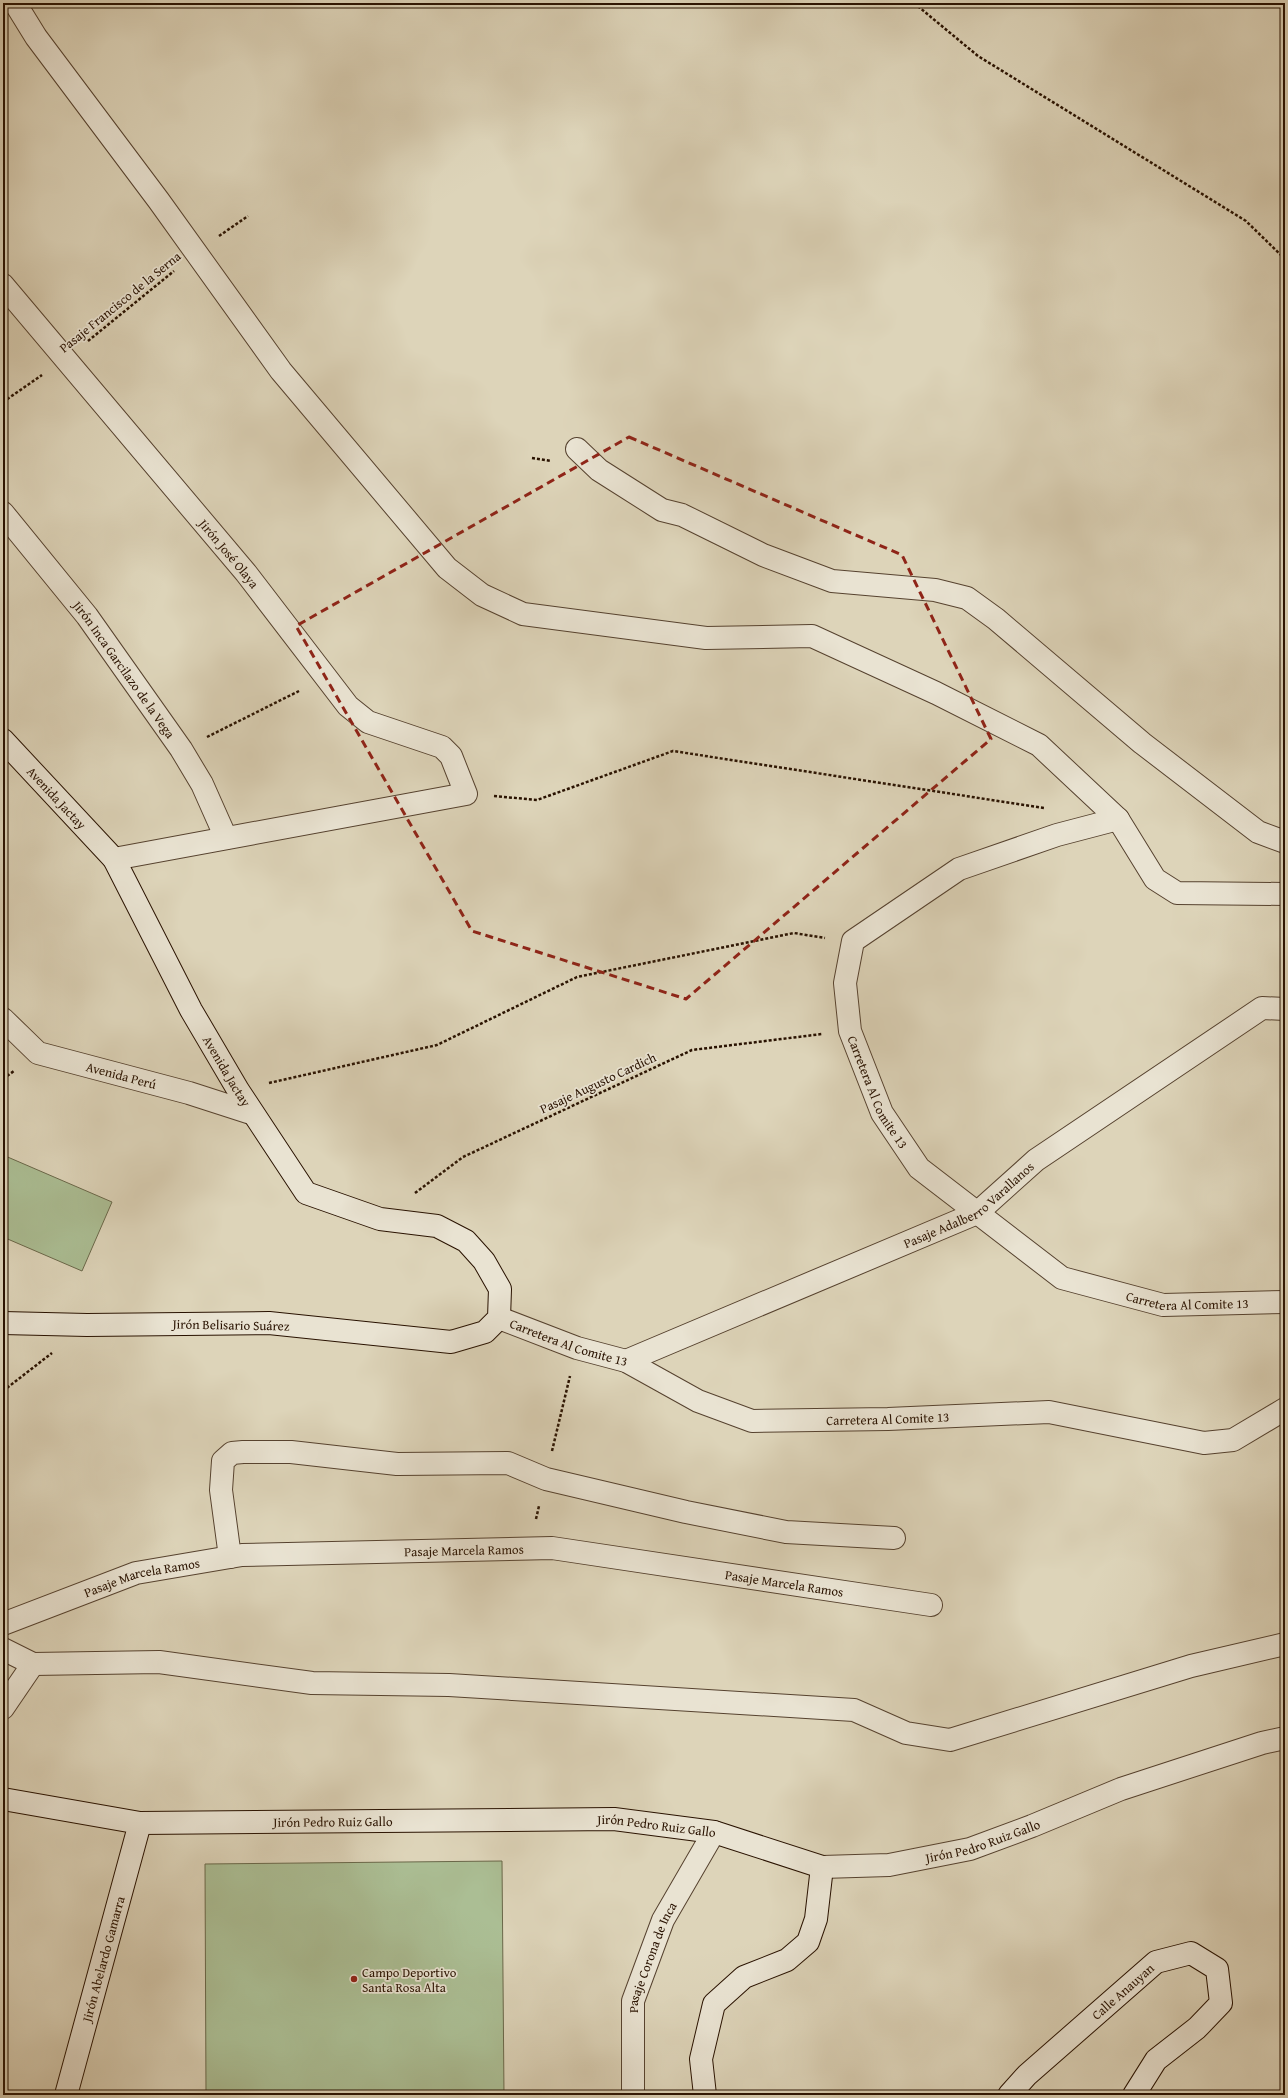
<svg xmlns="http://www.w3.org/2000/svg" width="1288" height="2098" viewBox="0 0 1288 2098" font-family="'Gentium Book Plus',serif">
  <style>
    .green { fill: #abbe94; stroke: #6a684a }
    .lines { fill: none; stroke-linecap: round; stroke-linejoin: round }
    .street-casing { stroke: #56422f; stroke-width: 24 }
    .secondary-casing { stroke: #291201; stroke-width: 24 }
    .path { stroke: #291201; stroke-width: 2.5; stroke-dasharray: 3 2; stroke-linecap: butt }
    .street { stroke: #e9e3d2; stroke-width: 22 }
    .secondary { stroke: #e9e3d2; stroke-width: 22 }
    .marked { fill: none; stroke: #8f2418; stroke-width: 3; stroke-dasharray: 8 5; stroke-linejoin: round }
    .poi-dot { fill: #8f2418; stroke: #e9e3d2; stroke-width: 1.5 }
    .labels { text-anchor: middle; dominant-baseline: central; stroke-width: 3.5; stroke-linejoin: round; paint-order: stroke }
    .street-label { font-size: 13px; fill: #291201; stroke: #e9e3d2 }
    .poi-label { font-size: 13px; fill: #291201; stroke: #e9e3d2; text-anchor: start }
  </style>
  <rect width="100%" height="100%" fill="#ddd4b9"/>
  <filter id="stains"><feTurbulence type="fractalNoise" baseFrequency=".005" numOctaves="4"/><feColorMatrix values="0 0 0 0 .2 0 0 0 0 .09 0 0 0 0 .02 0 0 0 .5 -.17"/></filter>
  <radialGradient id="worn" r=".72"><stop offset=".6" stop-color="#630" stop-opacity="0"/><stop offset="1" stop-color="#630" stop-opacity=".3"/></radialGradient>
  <path class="green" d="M3 1155 112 1202 82 1271 3 1237Z
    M502 1861 504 2095H206L205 1864Z"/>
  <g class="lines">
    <g class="street-casing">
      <g id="street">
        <path id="s1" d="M15 3 36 37 159 201 281 371 447 568 482 595 523 614 706 638 812 636 936 693 1039 745 1118 819 1057 835 959 869 853 941 845 983 850 1031 882 1113 919 1168 1062 1278 1163 1305 1285 1302"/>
        <path id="s2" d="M3 285 246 573 348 706 368 722 442 747 451 756 466 794 114 859"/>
        <path d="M577 449 599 470 662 510 682 515 763 555 832 581 935 590 967 598 996 619 1142 743 1258 832 1285 842"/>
        <path id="s3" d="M3 513 87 616 181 749 202 784 226 838"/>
        <path d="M1118 819 1155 879 1177 893 1285 894"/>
        <path id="s4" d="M3 1019 38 1053 189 1093 251 1113"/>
        <path id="s5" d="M499 1318 577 1348 626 1361 698 1401 752 1421 888 1419 1049 1412 1204 1443 1233 1440 1285 1409"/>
        <path id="s6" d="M626 1361 977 1213 1036 1160 1262 1008 1285 1009"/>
        <path d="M230 1557 221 1490 223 1461 232 1453 243 1452H291L397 1464 508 1463 546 1479 686 1512 786 1532 894 1538"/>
        <path id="s7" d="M3 1624 136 1573 242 1555 552 1548 931 1605"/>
        <path d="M3 1649 33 1664 159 1662 312 1683 449 1685 854 1710 906 1733 950 1740 1191 1666 1285 1644"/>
        <path d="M3 1708 33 1664"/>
        <path id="s8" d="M822 1867 889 1865 970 1849 1032 1826 1121 1789 1262 1743 1285 1738"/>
        <path id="s9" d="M633 2095V2001L663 1920 714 1832"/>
      </g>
    </g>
    <g class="secondary-casing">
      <g id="secondary">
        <path id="s10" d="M3 740 114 859 191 1010 238 1090 306 1193 380 1219 437 1226 466 1241 484 1261 500 1289 499 1318 485 1332 451 1342 269 1323 87 1325 3 1323"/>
        <path id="s11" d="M3 1799 140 1823 614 1819 714 1832 822 1867 816 1919 808 1942 787 1960 744 1977 714 2004 701 2059 705 2095"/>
        <path id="s12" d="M66 2095 140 1823"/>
        <path id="s13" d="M1009 2095 1027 2075 1156 1962 1191 1953 1217 1969 1221 2003 1197 2028 1156 2060 1134 2095"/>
      </g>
    </g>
    <path class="path" d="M914 3 978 56 1246 221 1285 259
      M219 236 248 216
      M88 341 174 271
      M3 402 42 375
      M532 458 551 461
      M207 737 299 691
      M494 796 537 800 673 751 1044 808
      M3 1079 14 1071
      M269 1083 437 1045 577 977 794 933 825 938
      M415 1193 463 1157 692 1050 822 1034
      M3 1391 52 1353
      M552 1451 570 1376
      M536 1519 539 1506"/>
    <use href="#street" class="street"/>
    <use href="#secondary" class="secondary"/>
  </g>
  <path class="marked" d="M629 437 902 555 991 739 686 999 472 931 296 626Z"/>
  <circle class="poi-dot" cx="354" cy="1979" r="4"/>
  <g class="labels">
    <g class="street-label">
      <text transform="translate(120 302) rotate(-39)">Pasaje Francisco de la Serna</text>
      <text stroke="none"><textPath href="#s2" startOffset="351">Jirón José Olaya</textPath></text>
      <text stroke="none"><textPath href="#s3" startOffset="198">Jirón Inca Garcilazo de la Vega</textPath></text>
      <text stroke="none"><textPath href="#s10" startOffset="79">Avenida Jactay</textPath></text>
      <text stroke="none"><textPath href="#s10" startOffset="403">Avenida Jactay</textPath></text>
      <text stroke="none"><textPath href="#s4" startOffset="135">Avenida Perú</textPath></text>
      <text transform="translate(598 1083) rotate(-25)">Pasaje Augusto Cardich</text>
      <text stroke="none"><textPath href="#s1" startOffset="1905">Carretera Al Comite 13</textPath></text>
      <text stroke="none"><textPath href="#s6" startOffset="378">Pasaje Adalberro Varallanos</textPath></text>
      <text stroke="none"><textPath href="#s1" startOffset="2301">Carretera Al Comite 13</textPath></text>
      <text transform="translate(231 1325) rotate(1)">Jirón Belisario Suárez</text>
      <text stroke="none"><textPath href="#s5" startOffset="74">Carretera Al Comite 13</textPath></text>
      <text stroke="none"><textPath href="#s5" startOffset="410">Carretera Al Comite 13</textPath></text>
      <text stroke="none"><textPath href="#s7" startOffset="472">Pasaje Marcela Ramos</textPath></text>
      <text stroke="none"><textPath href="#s7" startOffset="147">Pasaje Marcela Ramos</textPath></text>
      <text stroke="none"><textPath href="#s7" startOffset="795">Pasaje Marcela Ramos</textPath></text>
      <text stroke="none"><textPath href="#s11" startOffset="332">Jirón Pedro Ruiz Gallo</textPath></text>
      <text stroke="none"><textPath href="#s11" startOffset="656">Jirón Pedro Ruiz Gallo</textPath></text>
      <text stroke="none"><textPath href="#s8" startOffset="164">Jirón Pedro Ruiz Gallo</textPath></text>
      <text stroke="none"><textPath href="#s9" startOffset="141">Pasaje Corona de Inca</textPath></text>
      <text stroke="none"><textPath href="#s12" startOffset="141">Jirón Abelardo Gamarra</textPath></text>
      <text stroke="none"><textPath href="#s13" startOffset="154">Calle Anauyan</textPath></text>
    </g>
    <g class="poi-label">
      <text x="362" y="1972">Campo Deportivo<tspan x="362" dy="15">Santa Rosa Alta</tspan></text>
    </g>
  </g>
  <rect width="1288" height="2098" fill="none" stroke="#ddd4b9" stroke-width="16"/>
  <rect x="4" y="4" width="1280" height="2090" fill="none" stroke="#291201" stroke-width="2"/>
  <rect x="8" y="8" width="1272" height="2082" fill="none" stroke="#291201"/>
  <rect width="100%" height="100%" filter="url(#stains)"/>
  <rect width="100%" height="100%" fill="url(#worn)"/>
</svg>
